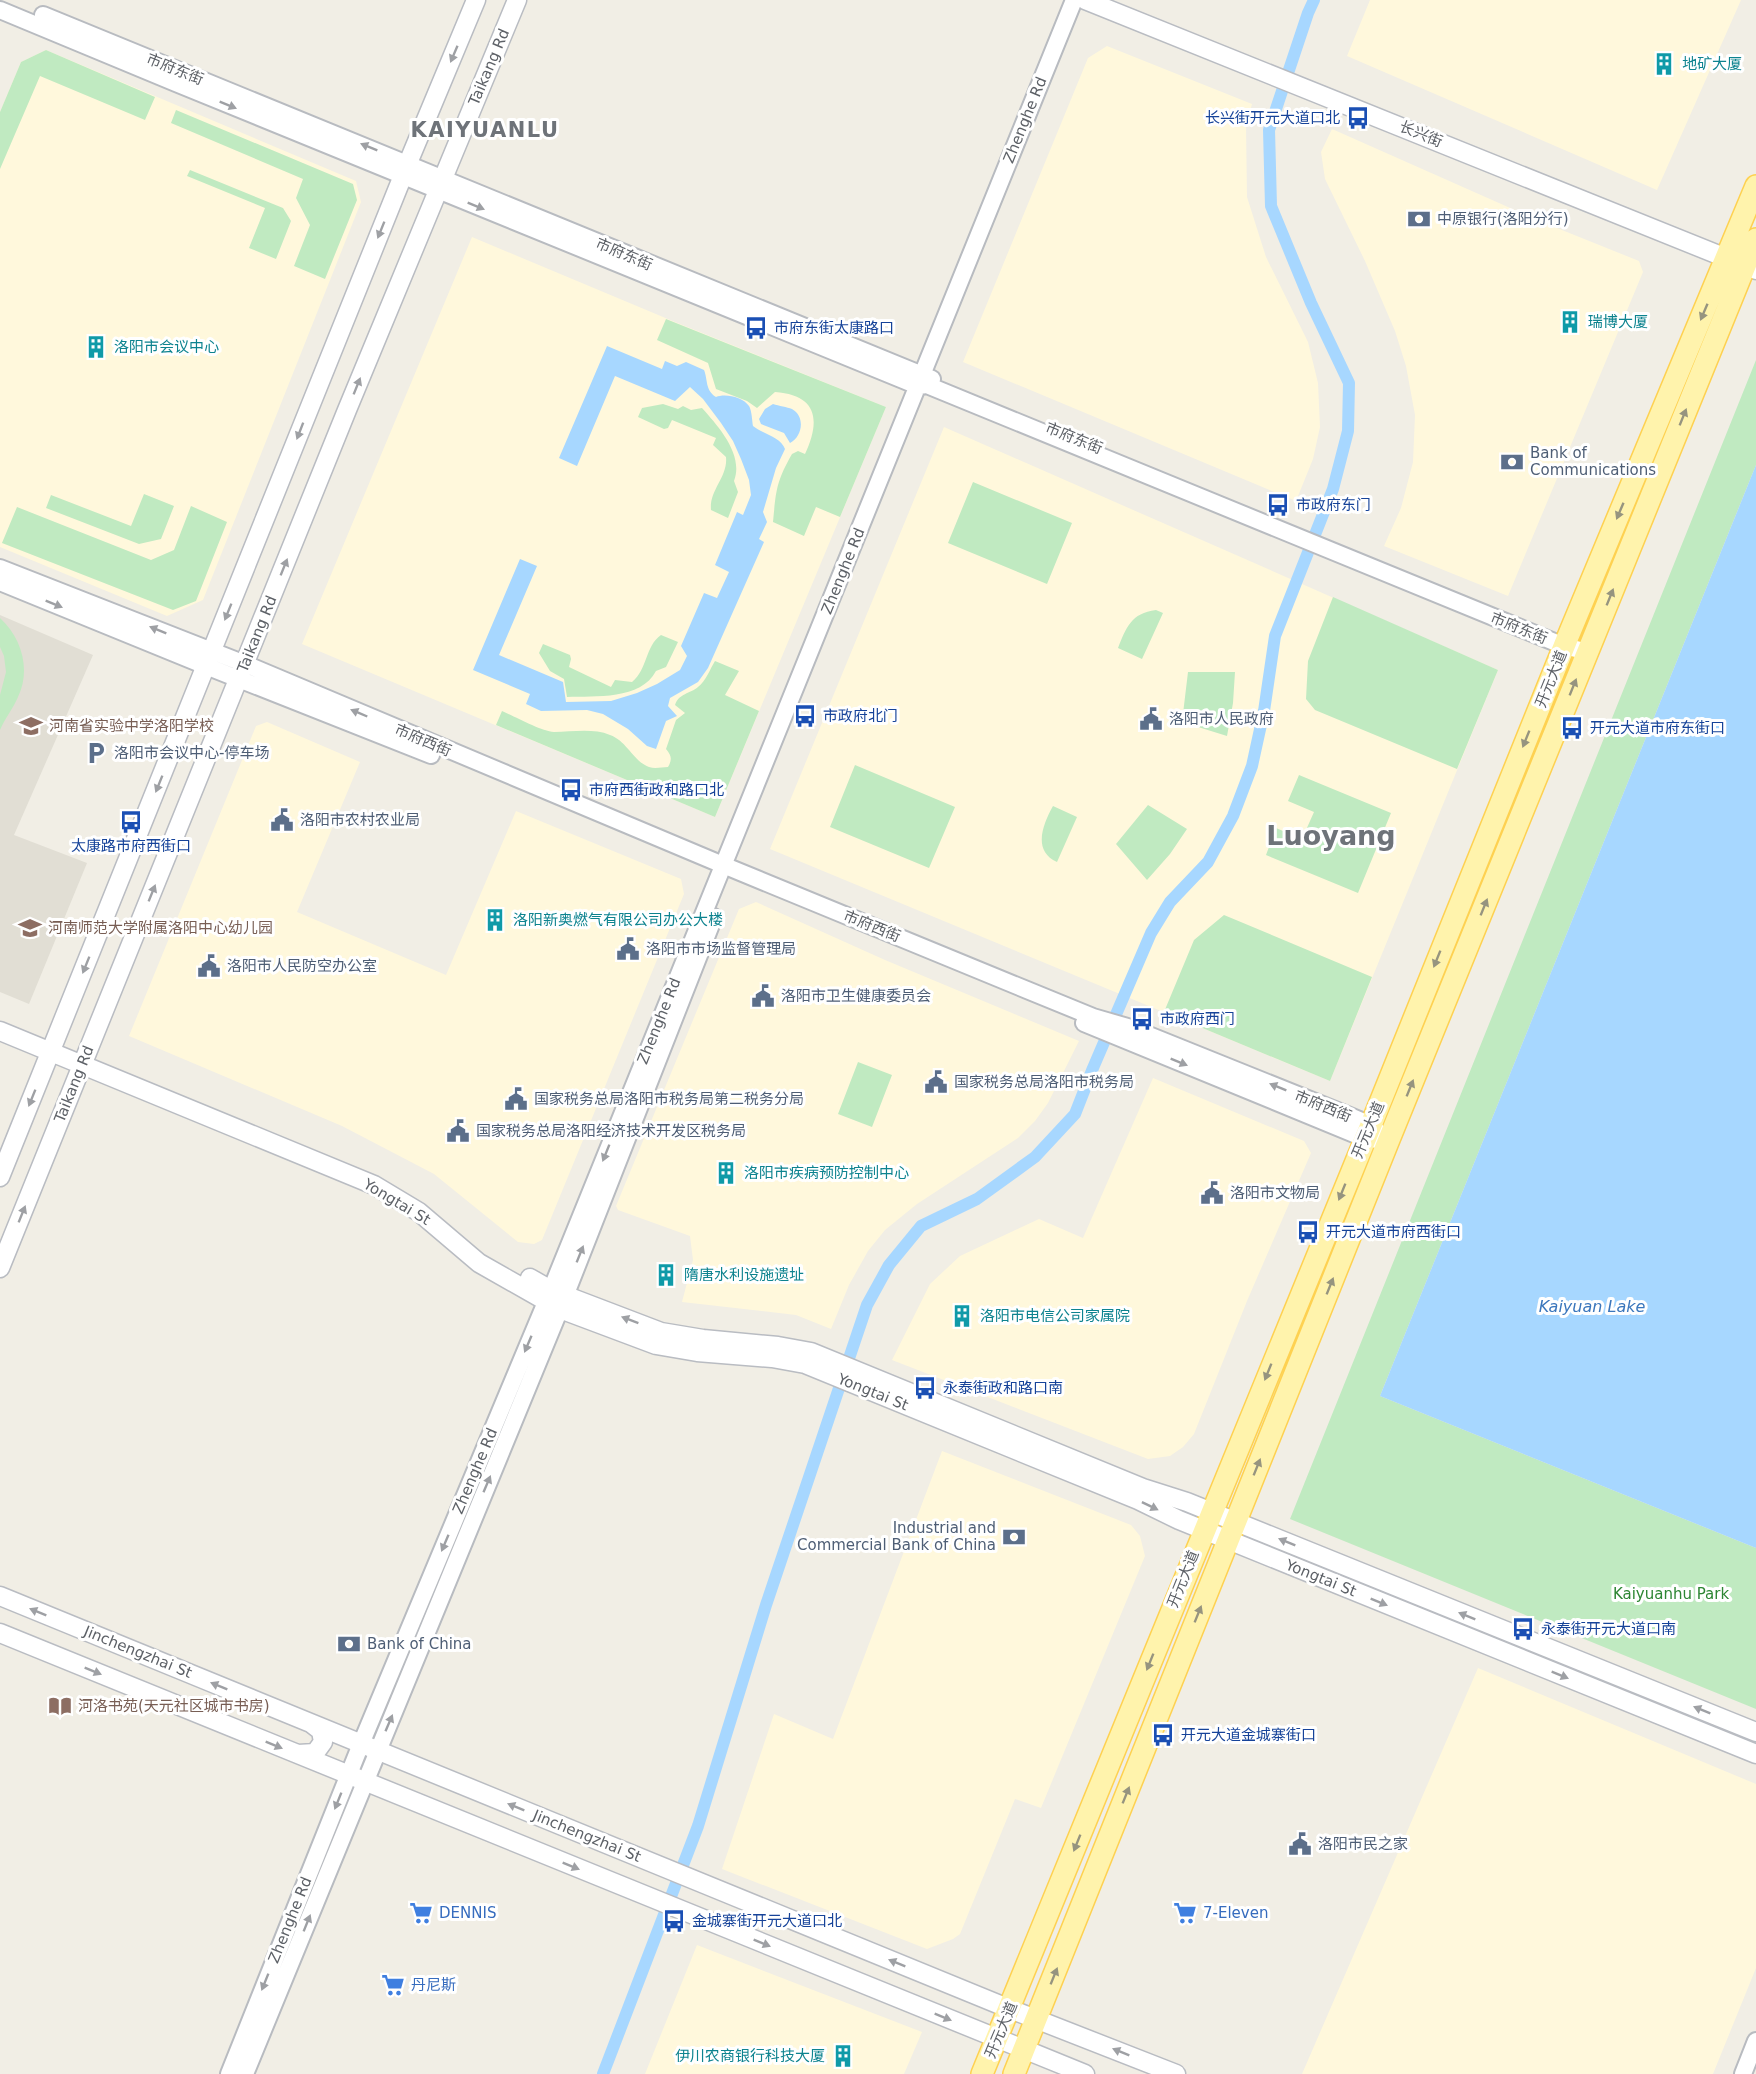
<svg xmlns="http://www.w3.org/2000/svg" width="1756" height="2074" viewBox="0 0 1756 2074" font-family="'DejaVu Sans','Noto Sans SC',sans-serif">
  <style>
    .commercial { fill: #fff8dc }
    .education { fill: #e1ded4 }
    .green { fill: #c0eac1 }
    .water { fill: #a7d7ff }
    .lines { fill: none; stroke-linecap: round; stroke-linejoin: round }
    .canal { stroke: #a7d7ff; stroke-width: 12 }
    .tertiary-casing { stroke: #b8bbc0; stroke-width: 20 }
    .secondary-casing { stroke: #b9bcc2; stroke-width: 21 }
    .primary-casing { stroke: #fed151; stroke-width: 24 }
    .tertiary { stroke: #fff; stroke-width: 16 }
    .secondary { stroke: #fff; stroke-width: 18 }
    .primary { stroke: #fff3ac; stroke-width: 21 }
    .oneway { fill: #9ea0a4 }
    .oneway2 { fill: #96947f }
    .labels { text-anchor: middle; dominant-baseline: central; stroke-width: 6; stroke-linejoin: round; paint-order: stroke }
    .culture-label { font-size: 15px; fill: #0d838f; stroke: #fff; text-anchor: start }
    .street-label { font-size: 15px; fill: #5d6167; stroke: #fff }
    .transit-label { font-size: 15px; fill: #164399; stroke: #fff; text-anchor: start }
    .service-label { font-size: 15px; fill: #4e5e75; stroke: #fff; text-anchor: start }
    .education-label { font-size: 15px; fill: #785e54; stroke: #fff; text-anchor: start }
    .park-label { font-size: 15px; fill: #2d8633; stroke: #fff }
    .shop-label { font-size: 15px; fill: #366cbe; stroke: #fff; text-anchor: start }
    .water-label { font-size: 16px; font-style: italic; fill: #3a76bc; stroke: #fff }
    .district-label { font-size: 21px; font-weight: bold; letter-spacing: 1.5px; fill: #6e7379; stroke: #fff }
    .town-label { font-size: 27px; font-weight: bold; fill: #6e7379; stroke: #fff }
  </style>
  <rect width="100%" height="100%" fill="#f1eee5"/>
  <path class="commercial" d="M1370 0H1741L1657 190 1347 56Z
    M1107 46 1252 104 1246 126 1247 197 1266 257 1308 342 1318 383 1320 427 1313 459 1296 501 963 362 1088 58Z
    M46 50 356 181 361 202 203 600 167 616 0 547V112L21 62Z
    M1332 129 1542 222 1639 261 1643 272 1508 596 1384 546 1401 508 1413 462 1415 415 1406 366 1395 331 1365 261 1325 179 1321 152Z
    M472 237 675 322 886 407 715 817 302 644Z
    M944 427 1498 670 1330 1081 770 849Z
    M267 722 360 762 297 912 446 975 516 811 681 879 684 894 542 1240 534 1244 518 1242 434 1174 342 1126 129 1036 256 726Z
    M756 902 885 960 1079 1041 1048 1103 1035 1121 1018 1138 917 1204 885 1230 868 1251 849 1285 831 1329 796 1315 682 1302 693 1260 690 1236 618 1210 616 1206 739 909Z
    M1153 1078 1304 1141 1311 1153 1247 1301 1194 1434 1183 1447 1170 1456 1148 1459 892 1360 930 1284 960 1256 1039 1219 1083 1238Z
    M942 1451 1131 1525 1140 1536 1145 1556 1041 1808 1015 1799 960 1934 953 1939 927 1949 722 1869 774 1714 833 1739Z
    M1478 1668 1756 1784V1968L1713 2074H1302Z
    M697 1945 922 2032 904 2074H645Z"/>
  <path class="education" d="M0 615 93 655 14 835 87 863 29 1004 0 992Z"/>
  <path class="green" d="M46 50 155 97 145 120 40 76 0 169V112L21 62Z
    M176 110 353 184 357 200 325 279 294 266 310 225 296 198 303 179 171 123Z
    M190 170 283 208 291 221 276 259 249 248 265 208 187 176Z
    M666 319 886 407 840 517 816 507 804 536 773 522C776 491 776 482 792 454L798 451 805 454C821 420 817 395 775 392L757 408 747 401 716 389 708 363 657 340Z
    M1756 360V465L1380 1396 1756 1548V1709L1290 1519Z
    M663 404 678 409 683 406 691 410 702 408C719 427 744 455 734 481L738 492 728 518 711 510C709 490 728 477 726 457L713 445 716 438 672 420 668 428 664 429 638 417 642 408Z
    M973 482 1072 523 1047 584 948 543Z
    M144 494 174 506 161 539 139 544 46 508 51 495 131 526Z
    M191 506 227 522 196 601 173 610 2 543 17 507 151 560 174 550Z
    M1333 597 1498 670 1457 769 1315 710 1306 699 1308 661Z
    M1156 610 1163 613 1142 659 1118 648C1126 628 1131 613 1156 610Z
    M0 618C22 638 31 670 18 697 13 709 5 718 0 730V695L6 672 4 656 0 647Z
    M661 635 678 642 666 667 656 671C641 700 595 696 567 697L564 679 550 671 539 653 543 644 570 655 571 659 569 667 611 687 615 680 632 682C648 669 645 646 661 635Z
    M715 661 739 671 725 695 759 711 715 817 496 725 502 711C516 717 541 731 554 732 572 732 593 728 610 735 627 741 633 761 649 767 655 769 662 767 668 767 672 760 672 756 666 749L676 720 685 713 675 705C679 693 690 694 698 687 706 681 710 669 715 661Z
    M1188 672H1235L1233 703 1227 736 1182 722Z
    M855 765 955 807 929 868 830 827Z
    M1299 775 1391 813 1358 893 1266 855 1276 828 1302 839 1314 812 1288 801Z
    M1148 805 1187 829 1170 854 1147 880 1116 844Z
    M1053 806 1077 817 1057 862C1032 851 1043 824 1053 806Z
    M1224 915 1372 977 1330 1081 1164 1012 1194 940Z
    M858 1062 892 1075 872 1127 838 1114Z"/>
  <path class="water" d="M607 346 662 369 665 361 677 366 686 362 704 370C708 380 705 390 716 397 725 393 743 397 749 406 752 411 752 421 753 426 763 434 781 437 785 449L776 468 763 512 767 522 759 539 764 542 708 668 698 682 670 698 668 706 677 716 666 721 656 749 647 746 628 729 603 714 587 710 541 711 526 704 530 694 473 670 520 559 537 566 499 655 563 682 566 702 611 701 637 693 657 684 680 670 687 656 681 646 704 593 717 598 729 572 715 565 737 512 743 515 751 495 749 480 741 459 733 441 721 423 703 399 690 387 675 401 615 376 577 466 559 458Z
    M773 404C779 406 787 407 792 409 806 417 802 437 790 443L784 433 761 424 759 419 765 409Z
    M1756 465V1548L1380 1396Z"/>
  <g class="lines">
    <path class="canal" d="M603 2074 698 1826 766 1605 867 1305 889 1265 921 1226 977 1199 1035 1157 1075 1114 1093 1068 1151 933 1170 902 1208 862 1233 816 1252 766 1264 711 1275 636 1333 489 1348 431 1349 383 1311 303 1271 206 1269 130 1308 13 1314 0"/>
    <g class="tertiary-casing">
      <path id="tertiary" d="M0 10 176 83 918 386 927 385 1564 646 1588 652
        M43 15 932 379
        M0 568 245 664 723 865 1027 990 1093 1017 1131 1028 1345 1114 1371 1125 1388 1142
        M0 582 206 666 431 755
        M1084 1023 1364 1138 1378 1140
        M229 2074 361 1744 551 1290 1074 0
        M245 2074 560 1309 714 917
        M1743 2074 1756 2041"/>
    </g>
    <g class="secondary-casing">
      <path id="secondary" d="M1085 0 1756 270
        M0 1031 374 1185 419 1212 479 1263 560 1309 656 1345 697 1352 772 1358 805 1364 1138 1500 1179 1520 1756 1754
        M0 1177 408 163 476 0
        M0 1268 347 410 517 0
        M530 1278 551 1290 661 1332 703 1339 778 1346 811 1352 1143 1488 1187 1502 1756 1732
        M0 1596 1010 2009 1176 2074
        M0 1633 1085 2074
        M298 1754 315 1753 323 1742 321 1731 312 1724"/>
    </g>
    <g class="primary-casing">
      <path id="primary" d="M982 2074 1371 1125 1567 639 1756 186
        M1014 2074 1388 1142 1756 239"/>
    </g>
    <use href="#tertiary" class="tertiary"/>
    <use href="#secondary" class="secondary"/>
    <use href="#primary" class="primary"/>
  </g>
  <defs><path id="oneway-solid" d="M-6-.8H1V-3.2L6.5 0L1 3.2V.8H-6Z" transform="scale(1.5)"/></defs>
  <g class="oneway">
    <use href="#oneway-solid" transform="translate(454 54) rotate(113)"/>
    <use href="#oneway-solid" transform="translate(228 105) rotate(22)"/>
    <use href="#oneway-solid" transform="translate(369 147) rotate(-158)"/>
    <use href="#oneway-solid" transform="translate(476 206) rotate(22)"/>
    <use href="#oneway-solid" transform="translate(381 230) rotate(112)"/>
    <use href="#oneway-solid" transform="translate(357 386) rotate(-68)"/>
    <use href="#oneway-solid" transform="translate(300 431) rotate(111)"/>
    <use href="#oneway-solid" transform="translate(284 567) rotate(-68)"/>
    <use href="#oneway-solid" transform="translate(54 604) rotate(22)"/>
    <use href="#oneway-solid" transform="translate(228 612) rotate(112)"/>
    <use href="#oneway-solid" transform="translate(158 630) rotate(-158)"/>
    <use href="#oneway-solid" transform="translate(359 713) rotate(-157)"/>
    <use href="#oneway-solid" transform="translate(159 784) rotate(112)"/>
    <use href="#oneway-solid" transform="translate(152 893) rotate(-68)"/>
    <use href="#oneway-solid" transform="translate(86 965) rotate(112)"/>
    <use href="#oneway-solid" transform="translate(1179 1062) rotate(22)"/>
    <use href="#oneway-solid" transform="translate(1278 1087) rotate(-158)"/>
    <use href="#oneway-solid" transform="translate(32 1098) rotate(112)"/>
    <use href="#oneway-solid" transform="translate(606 1153) rotate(112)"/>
    <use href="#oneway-solid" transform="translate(22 1214) rotate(-68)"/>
    <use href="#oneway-solid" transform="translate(580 1254) rotate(-68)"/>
    <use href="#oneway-solid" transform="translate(630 1320) rotate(-159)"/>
    <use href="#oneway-solid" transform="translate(528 1344) rotate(113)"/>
    <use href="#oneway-solid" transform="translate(487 1484) rotate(-67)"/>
    <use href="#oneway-solid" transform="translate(1150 1506) rotate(26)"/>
    <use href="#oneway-solid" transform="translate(1287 1542) rotate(-158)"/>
    <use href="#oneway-solid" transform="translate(445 1543) rotate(113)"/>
    <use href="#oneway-solid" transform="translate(1379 1602) rotate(22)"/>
    <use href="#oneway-solid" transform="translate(38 1612) rotate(-158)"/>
    <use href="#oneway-solid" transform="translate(1467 1616) rotate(-158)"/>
    <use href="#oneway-solid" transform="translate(93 1671) rotate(22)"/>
    <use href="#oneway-solid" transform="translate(1560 1675) rotate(22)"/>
    <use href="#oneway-solid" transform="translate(219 1686) rotate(-158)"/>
    <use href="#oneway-solid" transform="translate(1702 1710) rotate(-158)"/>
    <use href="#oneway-solid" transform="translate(389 1723) rotate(-67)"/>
    <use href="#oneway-solid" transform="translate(274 1745) rotate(22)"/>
    <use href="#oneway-solid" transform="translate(338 1801) rotate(112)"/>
    <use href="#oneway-solid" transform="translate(516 1807) rotate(-158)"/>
    <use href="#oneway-solid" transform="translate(571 1866) rotate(22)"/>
    <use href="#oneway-solid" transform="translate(307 1923) rotate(-68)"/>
    <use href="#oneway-solid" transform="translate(762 1943) rotate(22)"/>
    <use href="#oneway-solid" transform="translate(897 1963) rotate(-158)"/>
    <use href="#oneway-solid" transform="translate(265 1982) rotate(112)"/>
    <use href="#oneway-solid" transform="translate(943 2017) rotate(22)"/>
    <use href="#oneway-solid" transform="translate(1121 2052) rotate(-158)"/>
  </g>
  <g class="oneway2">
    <use href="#oneway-solid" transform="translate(1704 312) rotate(113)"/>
    <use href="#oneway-solid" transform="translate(1683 417) rotate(-68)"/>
    <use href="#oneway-solid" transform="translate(1620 511) rotate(113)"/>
    <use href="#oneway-solid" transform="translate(1610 597) rotate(-68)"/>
    <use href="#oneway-solid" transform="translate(1573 687) rotate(-68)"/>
    <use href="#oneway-solid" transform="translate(1526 739) rotate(112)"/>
    <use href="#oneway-solid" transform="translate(1484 907) rotate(-68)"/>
    <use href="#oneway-solid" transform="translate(1437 959) rotate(112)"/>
    <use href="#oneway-solid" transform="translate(1410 1088) rotate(-68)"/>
    <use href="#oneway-solid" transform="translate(1342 1192) rotate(112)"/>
    <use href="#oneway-solid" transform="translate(1330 1286) rotate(-68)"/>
    <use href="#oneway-solid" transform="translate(1268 1372) rotate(112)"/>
    <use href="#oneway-solid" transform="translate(1257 1467) rotate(-68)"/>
    <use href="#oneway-solid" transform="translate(1198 1614) rotate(-68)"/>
    <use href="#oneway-solid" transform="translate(1150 1662) rotate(112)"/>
    <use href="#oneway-solid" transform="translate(1126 1795) rotate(-68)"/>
    <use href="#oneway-solid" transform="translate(1077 1843) rotate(112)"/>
    <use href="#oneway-solid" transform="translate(1054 1976) rotate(-68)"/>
  </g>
  <defs>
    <g id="building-bare" transform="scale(1.8)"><path d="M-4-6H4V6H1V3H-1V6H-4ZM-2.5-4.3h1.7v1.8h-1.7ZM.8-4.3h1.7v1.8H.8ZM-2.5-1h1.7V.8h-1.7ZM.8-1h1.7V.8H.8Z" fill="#0f9aa8" stroke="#fff" stroke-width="2.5" paint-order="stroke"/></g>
    <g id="bus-bare" transform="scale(1.8)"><path d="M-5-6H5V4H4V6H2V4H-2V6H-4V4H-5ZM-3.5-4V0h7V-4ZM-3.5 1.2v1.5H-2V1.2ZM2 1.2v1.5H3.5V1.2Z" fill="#1a4fb4" stroke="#fff" stroke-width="2.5" paint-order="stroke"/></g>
    <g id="bank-bare" transform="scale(1.8)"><path d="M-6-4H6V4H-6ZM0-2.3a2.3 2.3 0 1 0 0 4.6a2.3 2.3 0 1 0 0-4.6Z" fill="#5c6f8a" stroke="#fff" stroke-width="2.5" paint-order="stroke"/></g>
    <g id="civic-bare" transform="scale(1.8)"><path d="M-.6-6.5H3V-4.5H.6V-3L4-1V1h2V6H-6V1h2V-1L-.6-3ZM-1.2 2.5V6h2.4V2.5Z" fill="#5c6f8a" stroke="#fff" stroke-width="2.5" paint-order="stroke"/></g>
    <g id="school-bare" transform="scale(1.8)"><path d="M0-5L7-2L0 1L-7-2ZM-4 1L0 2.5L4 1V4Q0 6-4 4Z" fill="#8d6e63" stroke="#fff" stroke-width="2.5" paint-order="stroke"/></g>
    <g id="parking-bare" transform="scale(1.8)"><path d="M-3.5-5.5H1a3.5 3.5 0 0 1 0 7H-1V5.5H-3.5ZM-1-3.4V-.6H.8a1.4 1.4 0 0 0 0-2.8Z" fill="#5c6f8a" stroke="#fff" stroke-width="2.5" paint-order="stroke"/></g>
    <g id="library-bare" transform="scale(1.8)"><path d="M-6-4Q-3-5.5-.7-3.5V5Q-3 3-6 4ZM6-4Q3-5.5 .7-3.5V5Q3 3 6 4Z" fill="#8d6e63" stroke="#fff" stroke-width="2.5" paint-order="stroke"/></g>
    <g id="supermarket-bare" transform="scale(1.8)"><path d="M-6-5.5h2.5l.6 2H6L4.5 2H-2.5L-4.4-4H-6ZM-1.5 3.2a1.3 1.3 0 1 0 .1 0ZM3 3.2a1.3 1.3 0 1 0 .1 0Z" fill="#3f7fe0" stroke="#fff" stroke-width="2.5" paint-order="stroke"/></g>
  </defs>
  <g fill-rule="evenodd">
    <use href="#building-bare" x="1664" y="64"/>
    <use href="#bus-bare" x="1358" y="118"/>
    <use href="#bank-bare" x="1419" y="219"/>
    <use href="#building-bare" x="1570" y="322"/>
    <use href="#bus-bare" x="756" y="328"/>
    <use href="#building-bare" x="96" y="347"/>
    <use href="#bank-bare" x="1512" y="462"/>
    <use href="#bus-bare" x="1278" y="505"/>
    <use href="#bus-bare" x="805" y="716"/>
    <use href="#civic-bare" x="1151" y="719"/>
    <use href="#school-bare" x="31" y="726"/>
    <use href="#bus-bare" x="1572" y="728"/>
    <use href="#parking-bare" x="96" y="753"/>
    <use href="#bus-bare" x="571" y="790"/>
    <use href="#civic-bare" x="282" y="820"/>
    <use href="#bus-bare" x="131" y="822"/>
    <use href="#building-bare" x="495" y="920"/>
    <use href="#school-bare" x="30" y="928"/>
    <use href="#civic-bare" x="628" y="949"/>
    <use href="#civic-bare" x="209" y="966"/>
    <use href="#civic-bare" x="763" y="996"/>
    <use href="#bus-bare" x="1142" y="1019"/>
    <use href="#civic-bare" x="936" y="1082"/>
    <use href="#civic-bare" x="516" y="1099"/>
    <use href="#civic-bare" x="458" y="1131"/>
    <use href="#building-bare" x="726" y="1173"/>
    <use href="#civic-bare" x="1212" y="1193"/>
    <use href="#bus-bare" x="1308" y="1232"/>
    <use href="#building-bare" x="666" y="1275"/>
    <use href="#building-bare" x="962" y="1316"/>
    <use href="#bus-bare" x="925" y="1388"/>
    <use href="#bank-bare" x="1014" y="1537"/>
    <use href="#bus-bare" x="1523" y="1629"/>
    <use href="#bank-bare" x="349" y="1644"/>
    <use href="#library-bare" x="60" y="1706"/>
    <use href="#bus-bare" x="1163" y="1735"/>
    <use href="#civic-bare" x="1300" y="1844"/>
    <use href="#supermarket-bare" x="421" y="1913"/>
    <use href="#supermarket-bare" x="1185" y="1913"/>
    <use href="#bus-bare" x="674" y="1921"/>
    <use href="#supermarket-bare" x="393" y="1985"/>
    <use href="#building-bare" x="843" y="2056"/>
  </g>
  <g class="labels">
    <g class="culture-label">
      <text x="1682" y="64">地矿大厦</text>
      <text x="1588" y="322">瑞博大厦</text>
      <text x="114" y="347">洛阳市会议中心</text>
      <text x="513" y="920">洛阳新奥燃气有限公司办公大楼</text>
      <text x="744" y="1173">洛阳市疾病预防控制中心</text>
      <text x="684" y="1275">隋唐水利设施遗址</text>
      <text x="980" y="1316">洛阳市电信公司家属院</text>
      <text x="825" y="2056" text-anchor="end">伊川农商银行科技大厦</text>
    </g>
    <g class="street-label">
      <text transform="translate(489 67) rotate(-67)">Taikang Rd</text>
      <text transform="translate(175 69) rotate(22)">市府东街</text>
      <text transform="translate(1025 120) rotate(-68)">Zhenghe Rd</text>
      <text transform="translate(1421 134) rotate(22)">长兴街</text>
      <text transform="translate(624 254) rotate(23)">市府东街</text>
      <text transform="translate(1074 438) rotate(22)">市府东街</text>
      <text transform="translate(843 571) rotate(-68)">Zhenghe Rd</text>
      <text transform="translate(1519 628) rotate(22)">市府东街</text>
      <text transform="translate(257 634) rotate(-68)">Taikang Rd</text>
      <text transform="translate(1551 679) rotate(-68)">开元大道</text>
      <text transform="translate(423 740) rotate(23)">市府西街</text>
      <text transform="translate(872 926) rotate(22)">市府西街</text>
      <text transform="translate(659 1021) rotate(-68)">Zhenghe Rd</text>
      <text transform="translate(74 1084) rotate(-68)">Taikang Rd</text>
      <text transform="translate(1323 1106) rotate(22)">市府西街</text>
      <text transform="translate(1368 1130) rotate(-67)">开元大道</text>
      <text transform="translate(397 1202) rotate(31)">Yongtai St</text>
      <text transform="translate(873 1392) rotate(22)">Yongtai St</text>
      <text transform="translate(475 1471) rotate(-67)">Zhenghe Rd</text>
      <text transform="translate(1321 1578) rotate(22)">Yongtai St</text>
      <text transform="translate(1183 1579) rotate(-68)">开元大道</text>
      <text transform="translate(138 1652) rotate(22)">Jinchengzhai St</text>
      <text transform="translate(587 1836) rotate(22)">Jinchengzhai St</text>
      <text transform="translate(290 1920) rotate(-68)">Zhenghe Rd</text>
      <text transform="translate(1001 2030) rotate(-67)">开元大道</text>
    </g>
    <g class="transit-label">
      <text x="1340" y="118" text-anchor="end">长兴街开元大道口北</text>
      <text x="774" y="328">市府东街太康路口</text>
      <text x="1296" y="505">市政府东门</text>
      <text x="823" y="716">市政府北门</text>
      <text x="1590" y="728">开元大道市府东街口</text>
      <text x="589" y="790">市府西街政和路口北</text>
      <text x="131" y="846" text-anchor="middle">太康路市府西街口</text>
      <text x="1160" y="1019">市政府西门</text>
      <text x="1326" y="1232">开元大道市府西街口</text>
      <text x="943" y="1388">永泰街政和路口南</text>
      <text x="1541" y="1629">永泰街开元大道口南</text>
      <text x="1181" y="1735">开元大道金城寨街口</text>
      <text x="692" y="1921">金城寨街开元大道口北</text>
    </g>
    <g class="service-label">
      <text x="1437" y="219">中原银行(洛阳分行)</text>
      <text x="1530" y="453">Bank of<tspan x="1530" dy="17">Communications</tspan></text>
      <text x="1169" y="719">洛阳市人民政府</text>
      <text x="114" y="753">洛阳市会议中心-停车场</text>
      <text x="300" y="820">洛阳市农村农业局</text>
      <text x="646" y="949">洛阳市市场监督管理局</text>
      <text x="227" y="966">洛阳市人民防空办公室</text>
      <text x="781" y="996">洛阳市卫生健康委员会</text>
      <text x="954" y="1082">国家税务总局洛阳市税务局</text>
      <text x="534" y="1099">国家税务总局洛阳市税务局第二税务分局</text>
      <text x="476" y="1131">国家税务总局洛阳经济技术开发区税务局</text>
      <text x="1230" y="1193">洛阳市文物局</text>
      <text x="996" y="1528" text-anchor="end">Industrial and<tspan x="996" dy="17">Commercial Bank of China</tspan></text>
      <text x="367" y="1644">Bank of China</text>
      <text x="1318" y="1844">洛阳市民之家</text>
    </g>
    <g class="education-label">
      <text x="49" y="726">河南省实验中学洛阳学校</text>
      <text x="48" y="928">河南师范大学附属洛阳中心幼儿园</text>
      <text x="78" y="1706">河洛书苑(天元社区城市书房)</text>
    </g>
    <g class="park-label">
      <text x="1671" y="1594">Kaiyuanhu Park</text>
    </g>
    <g class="shop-label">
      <text x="439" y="1913">DENNIS</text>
      <text x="1203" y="1913">7-Eleven</text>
      <text x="411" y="1985">丹尼斯</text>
    </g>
    <g class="water-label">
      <text x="1592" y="1306">Kaiyuan Lake</text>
    </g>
    <g class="district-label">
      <text x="485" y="130">KAIYUANLU</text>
    </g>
    <g class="town-label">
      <text x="1331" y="835">Luoyang</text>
    </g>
  </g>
</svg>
